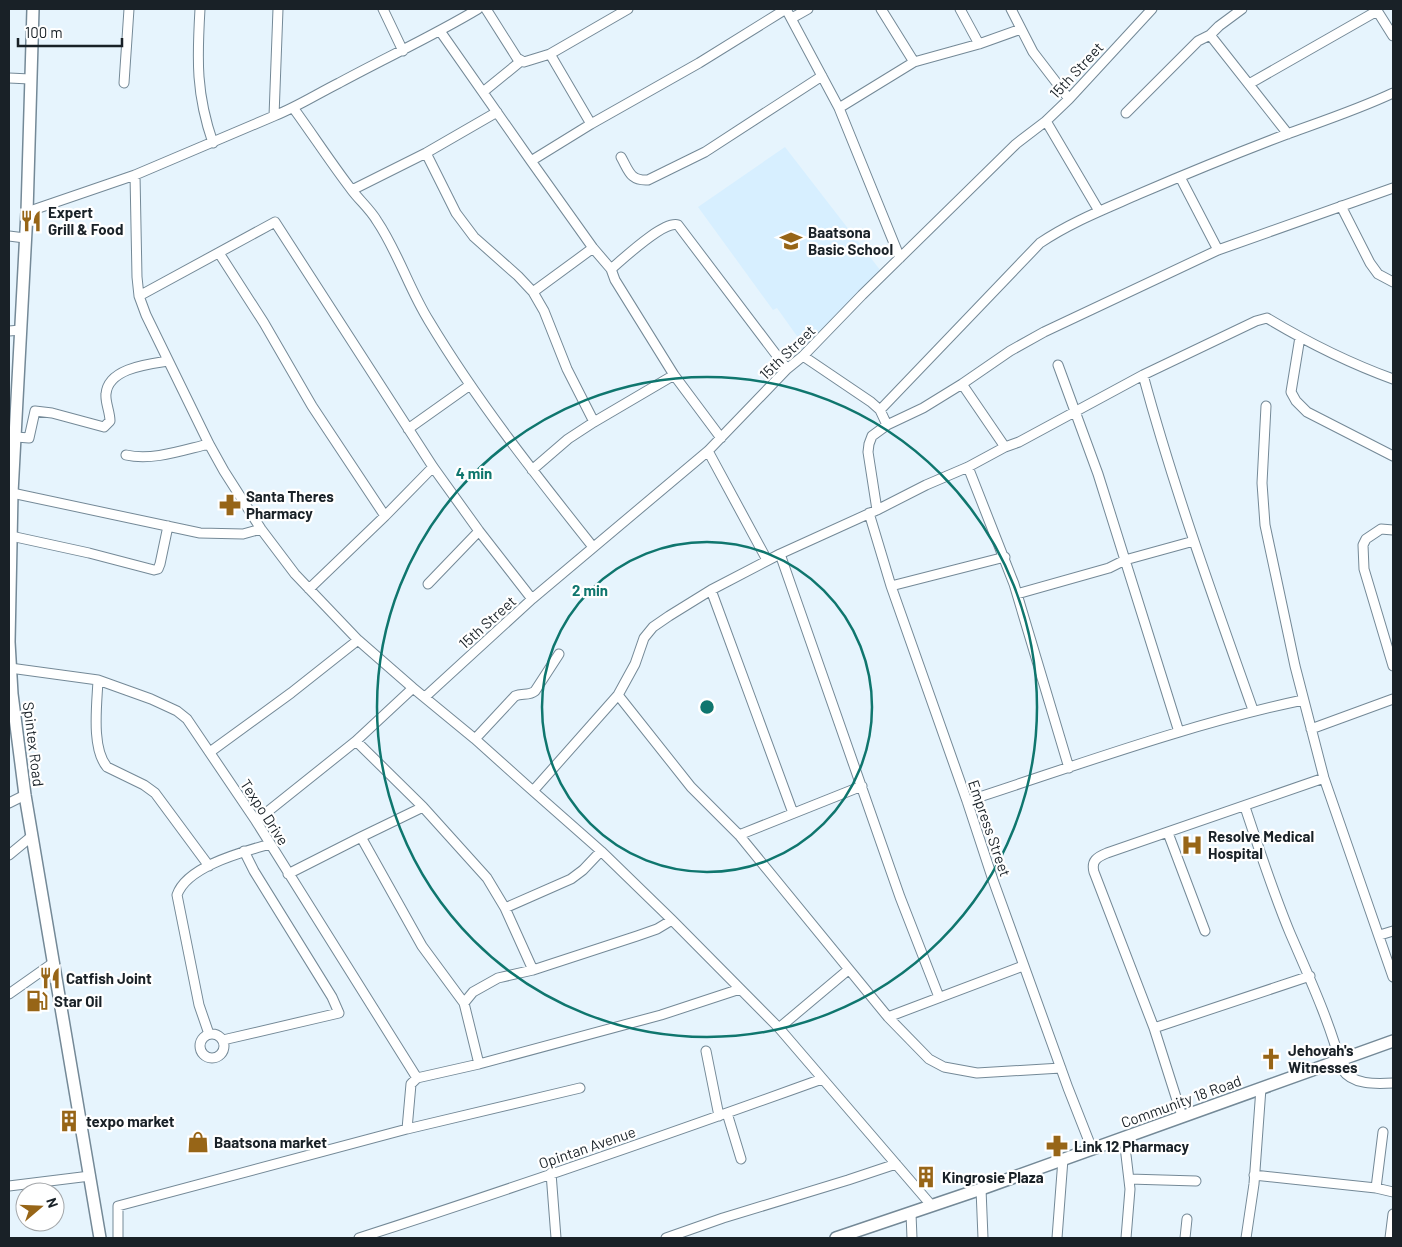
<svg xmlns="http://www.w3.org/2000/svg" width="1402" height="1247" viewBox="0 0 1402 1247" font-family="Barlow,sans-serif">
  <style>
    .built { fill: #d7efff }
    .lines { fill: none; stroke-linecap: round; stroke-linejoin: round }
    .street-casing { stroke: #748997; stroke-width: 11 }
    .secondary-casing { stroke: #748997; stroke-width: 14 }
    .street { stroke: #fff; stroke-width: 9 }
    .secondary { stroke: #fff; stroke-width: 11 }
    .ring { fill: none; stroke: #0f766e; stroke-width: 2.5 }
    .labels { text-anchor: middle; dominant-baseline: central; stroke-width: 4.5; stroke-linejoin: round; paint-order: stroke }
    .street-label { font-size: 15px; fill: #192127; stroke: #fff }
    .poi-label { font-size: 15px; font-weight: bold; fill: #192127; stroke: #fff; text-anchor: start }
    .centre { fill: #0f766e; stroke: #fff; stroke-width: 2.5 }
    .ring-label { font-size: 15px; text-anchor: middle; font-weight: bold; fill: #0f766e; stroke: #fff; stroke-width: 4.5; stroke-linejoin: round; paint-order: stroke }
  </style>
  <rect width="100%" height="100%" fill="#e6f4fd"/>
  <path class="built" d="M785 147 884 275 804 346 777 308 773 310 698 207Z"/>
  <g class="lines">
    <g class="street-casing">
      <path id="street" d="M200 9C197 60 196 94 213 143
        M383 9 403 51
        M486 9 517 58 524 62 550 54 628 9
        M786 9 839 108 900 258
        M881 9 914 62
        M960 9 979 44
        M1011 9 1033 52 1069 99
        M1242 9 1219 26 1210 35 1288 134
        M1376 9 1393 36
        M792 18 808 9
        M440 31 531 161 593 248 611 269 615 280 674 375 721 438
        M550 54 591 124
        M9 78 30 79
        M124 83 129 9
        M1249 84 1377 11
        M483 92 521 61
        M839 108 914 62 979 44 1021 29
        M294 109C313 135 331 163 351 189 359 200 370 209 377 221 398 252 409 289 429 321 477 401 535 474 593 547
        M1126 113 1198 41 1210 35
        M274 116 278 9
        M1046 121 1099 211
        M426 153 456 213 474 237 518 276 533 292 544 311 567 369 594 422
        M621 157C629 171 630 181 648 180L705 152 822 76
        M531 161 591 124 699 63 786 9
        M135 175 137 277 139 296 146 315 209 444 224 471 261 529 295 574 358 640 413 688 475 739 533 791 601 851 672 920 779 1028 932 1206
        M1180 177 1218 250
        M352 190 426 153 497 112
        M1341 206 1370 263 1378 274 1393 282
        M27 212 135 175 274 116C297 107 317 94 339 83 385 58 433 36 478 9
        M9 236 25 238
        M219 253 264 323 312 406 385 516
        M611 269C623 259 664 220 678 225L787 369
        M533 292 593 248
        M139 296 275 222 433 467 479 531 532 599
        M9 331 21 330
        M1300 337 1291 392 1296 401 1307 412 1393 456
        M803 356 871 402 880 410 887 425
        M1058 365 1098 474 1179 732
        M1143 375C1174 489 1214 600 1253 710
        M962 384 1005 447
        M1266 406 1262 483 1265 525 1295 666 1324 778 1393 977
        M880 410 1040 243C1071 222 1105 209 1139 194 1188 173 1237 153 1287 134 1323 121 1359 109 1393 93
        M408 429 470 385
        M16 437 29 438 35 411 52 413 104 427 110 421C110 412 105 402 106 394 108 368 149 364 168 361
        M708 451 767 560
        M126 455C153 461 183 450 209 444
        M968 467 1014 584 1069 768
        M532 470 568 439 594 422 674 375
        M12 493 200 533 243 534 261 529
        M877 510 868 452 869 444 872 436 887 425 923 408 962 384 1010 351 1044 332 1218 250 1393 188
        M869 513 891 586 967 801 993 880 1068 1088 1092 1149
        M1393 530 1381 529 1366 539 1363 545 1364 569 1393 666
        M11 536 89 553 154 570 158 569 160 564 168 526
        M780 554 900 897 939 997
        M428 584 479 531
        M891 586 1005 557
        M309 589 385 516 433 467
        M711 590 793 813
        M1017 594 1109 568 1125 560 1194 541
        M10 668 98 680 151 699 177 711 187 719 256 821 417 1078
        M98 680C97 704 91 748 107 767L144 785 155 793 209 866
        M618 695 691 787 739 835 888 1017 929 1059 944 1067 977 1073 1061 1068
        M425 697 532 599 708 451 787 369 803 356 862 295 1016 144 1046 121 1069 99 1152 9
        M1311 729 1393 699
        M475 739 515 696C522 693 529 696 535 691L559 654
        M356 741 423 807 487 878 505 908 533 970
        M210 752 291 693 358 640
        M533 791 618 695 635 664 644 638 653 627 669 616 711 590 780 554 877 510 926 485 968 467 1005 447 1019 442 1143 375 1256 321 1267 318C1307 342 1349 363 1393 379
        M967 801C1078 765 1189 724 1303 700
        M9 803 25 795
        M1245 807C1259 849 1273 892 1290 933 1309 977 1330 1022 1342 1069 1352 1085 1376 1084 1393 1083
        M256 821 356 741 413 688
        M1168 833 1205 931
        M739 835 862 786
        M361 837 422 946 464 1003 479 1064
        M9 855 32 836
        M288 874 361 837 423 807
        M505 908 571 879 583 870 601 851
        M1380 935 1393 931
        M9 994 53 963
        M464 1003 473 992 498 978 533 970 637 936 657 929 672 920
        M888 1017 1023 966
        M779 1028 848 970
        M1154 1028 1310 976
        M200 1046a12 12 0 1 1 24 0a12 12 0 1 1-24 0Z
        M209 1034 199 1005 177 895C187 866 243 852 270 844
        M223 1040 339 1013 332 997 254 871 244 851
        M706 1051 719 1116
        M727 1113 741 1159
        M1182 1116 1154 1028 1094 872C1091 861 1097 857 1107 853L1324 778
        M407 1129 411 1084 417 1078 479 1064 661 1015 740 989
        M1124 1138 1130 1189 1126 1238
        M551 1173 556 1238
        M1254 1175 1376 1188 1393 1192
        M1129 1179 1196 1181
        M9 1186 90 1176
        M1376 1188 1383 1132
        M981 1189 983 1238
        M911 1214 912 1238
        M118 1238V1206L407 1129 580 1088
        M359 1238C515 1188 669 1134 822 1079
        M666 1238 723 1218 848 1180 896 1164
        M1057 1238 1063 1159
        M1185 1238 1187 1219
        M1246 1238 1254 1184 1261 1088
        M1390 1238 1393 1214"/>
    </g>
    <g class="secondary-casing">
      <path id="secondary" d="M33 9 27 212 12 493 9 642 12 694 25 795 100 1238
        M836 1238 981 1189 1393 1041"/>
    </g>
    <use href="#street" class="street"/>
    <use href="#secondary" class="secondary"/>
  </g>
  <g class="ring">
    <circle cx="707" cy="707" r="165"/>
    <circle cx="707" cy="707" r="330"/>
  </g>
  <defs>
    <g id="restaurant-bare" transform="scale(1.725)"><path d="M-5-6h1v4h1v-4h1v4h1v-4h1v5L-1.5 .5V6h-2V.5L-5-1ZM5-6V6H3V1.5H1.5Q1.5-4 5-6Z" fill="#976517" stroke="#fff" stroke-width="2.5" paint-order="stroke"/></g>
    <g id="school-bare" transform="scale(1.725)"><path d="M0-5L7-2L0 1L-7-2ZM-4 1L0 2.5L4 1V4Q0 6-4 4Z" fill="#976517" stroke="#fff" stroke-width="2.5" paint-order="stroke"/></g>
    <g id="pharmacy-bare" transform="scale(1.725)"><path d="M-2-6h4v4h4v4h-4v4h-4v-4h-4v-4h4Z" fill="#976517" stroke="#fff" stroke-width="2.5" paint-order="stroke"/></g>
    <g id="hospital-bare" transform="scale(1.725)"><path d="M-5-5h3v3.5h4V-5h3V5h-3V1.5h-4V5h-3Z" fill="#976517" stroke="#fff" stroke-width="2.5" paint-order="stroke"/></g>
    <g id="fuel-bare" transform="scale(1.725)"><path d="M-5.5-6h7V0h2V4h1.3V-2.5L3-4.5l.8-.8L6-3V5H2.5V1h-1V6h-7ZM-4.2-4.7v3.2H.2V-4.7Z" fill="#976517" stroke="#fff" stroke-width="2.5" paint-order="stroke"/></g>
    <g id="church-bare" transform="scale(1.725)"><path d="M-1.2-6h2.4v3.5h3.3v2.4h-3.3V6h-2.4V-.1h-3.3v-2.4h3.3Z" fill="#976517" stroke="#fff" stroke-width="2.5" paint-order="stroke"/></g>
    <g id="building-bare" transform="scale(1.725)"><path d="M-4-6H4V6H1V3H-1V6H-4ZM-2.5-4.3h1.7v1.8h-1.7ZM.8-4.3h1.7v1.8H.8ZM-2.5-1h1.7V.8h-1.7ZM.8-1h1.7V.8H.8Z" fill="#976517" stroke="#fff" stroke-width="2.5" paint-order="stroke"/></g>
    <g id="shop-bare" transform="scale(1.725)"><path d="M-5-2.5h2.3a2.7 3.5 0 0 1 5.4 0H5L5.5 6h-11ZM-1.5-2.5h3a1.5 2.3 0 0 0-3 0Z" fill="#976517" stroke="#fff" stroke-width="2.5" paint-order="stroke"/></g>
  </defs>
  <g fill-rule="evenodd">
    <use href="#restaurant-bare" x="31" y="221"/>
    <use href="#school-bare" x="791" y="241"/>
    <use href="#pharmacy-bare" x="230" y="505"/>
    <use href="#hospital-bare" x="1192" y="845"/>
    <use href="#restaurant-bare" x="50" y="978"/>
    <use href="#fuel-bare" x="37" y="1001"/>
    <use href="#church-bare" x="1271" y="1059"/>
    <use href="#building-bare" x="69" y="1121"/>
    <use href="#shop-bare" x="198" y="1142"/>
    <use href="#pharmacy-bare" x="1057" y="1146"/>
    <use href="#building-bare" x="926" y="1177"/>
  </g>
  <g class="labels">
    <g class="street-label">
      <text transform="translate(1076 70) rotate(-47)">15th Street</text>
      <text transform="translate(787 352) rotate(-44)">15th Street</text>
      <text transform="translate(487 622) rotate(-42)">15th Street</text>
      <text transform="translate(34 744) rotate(83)">Spintex Road</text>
      <text transform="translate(265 812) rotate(57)">Texpo Drive</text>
      <text transform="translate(990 828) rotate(71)">Empress Street</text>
      <text transform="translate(1181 1101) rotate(-20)">Community 18 Road</text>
      <text transform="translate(587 1147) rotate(-19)">Opintan Avenue</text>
    </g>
    <g class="poi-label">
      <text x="48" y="212">Expert<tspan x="48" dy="17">Grill &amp; Food</tspan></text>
      <text x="808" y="232">Baatsona<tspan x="808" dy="17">Basic School</tspan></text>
      <text x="246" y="496">Santa Theres<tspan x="246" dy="17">Pharmacy</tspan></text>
      <text x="1208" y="836">Resolve Medical<tspan x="1208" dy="17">Hospital</tspan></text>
      <text x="66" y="978">Catfish Joint</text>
      <text x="54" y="1001">Star Oil</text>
      <text x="1288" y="1050">Jehovah's<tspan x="1288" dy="17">Witnesses</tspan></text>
      <text x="86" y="1121">texpo market</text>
      <text x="214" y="1142">Baatsona market</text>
      <text x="1074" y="1146">Link 12 Pharmacy</text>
      <text x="942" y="1177">Kingrosie Plaza</text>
    </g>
  </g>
  <circle cx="707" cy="707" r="8" class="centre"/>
  <g class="ring-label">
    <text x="474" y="479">4 min</text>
    <text x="590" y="596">2 min</text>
  </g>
  <rect width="1402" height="1247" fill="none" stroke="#192127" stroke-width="20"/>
  <g transform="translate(40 1207) rotate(71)"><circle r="24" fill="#ffffff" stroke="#a3a6a9"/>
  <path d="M0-4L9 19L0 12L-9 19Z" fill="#976517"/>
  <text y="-8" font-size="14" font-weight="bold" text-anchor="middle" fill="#192127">N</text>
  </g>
  <path d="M18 38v8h104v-8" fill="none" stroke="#192127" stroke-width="2.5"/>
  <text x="25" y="38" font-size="15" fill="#192127" stroke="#ffffff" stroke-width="4" paint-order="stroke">100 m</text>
</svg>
